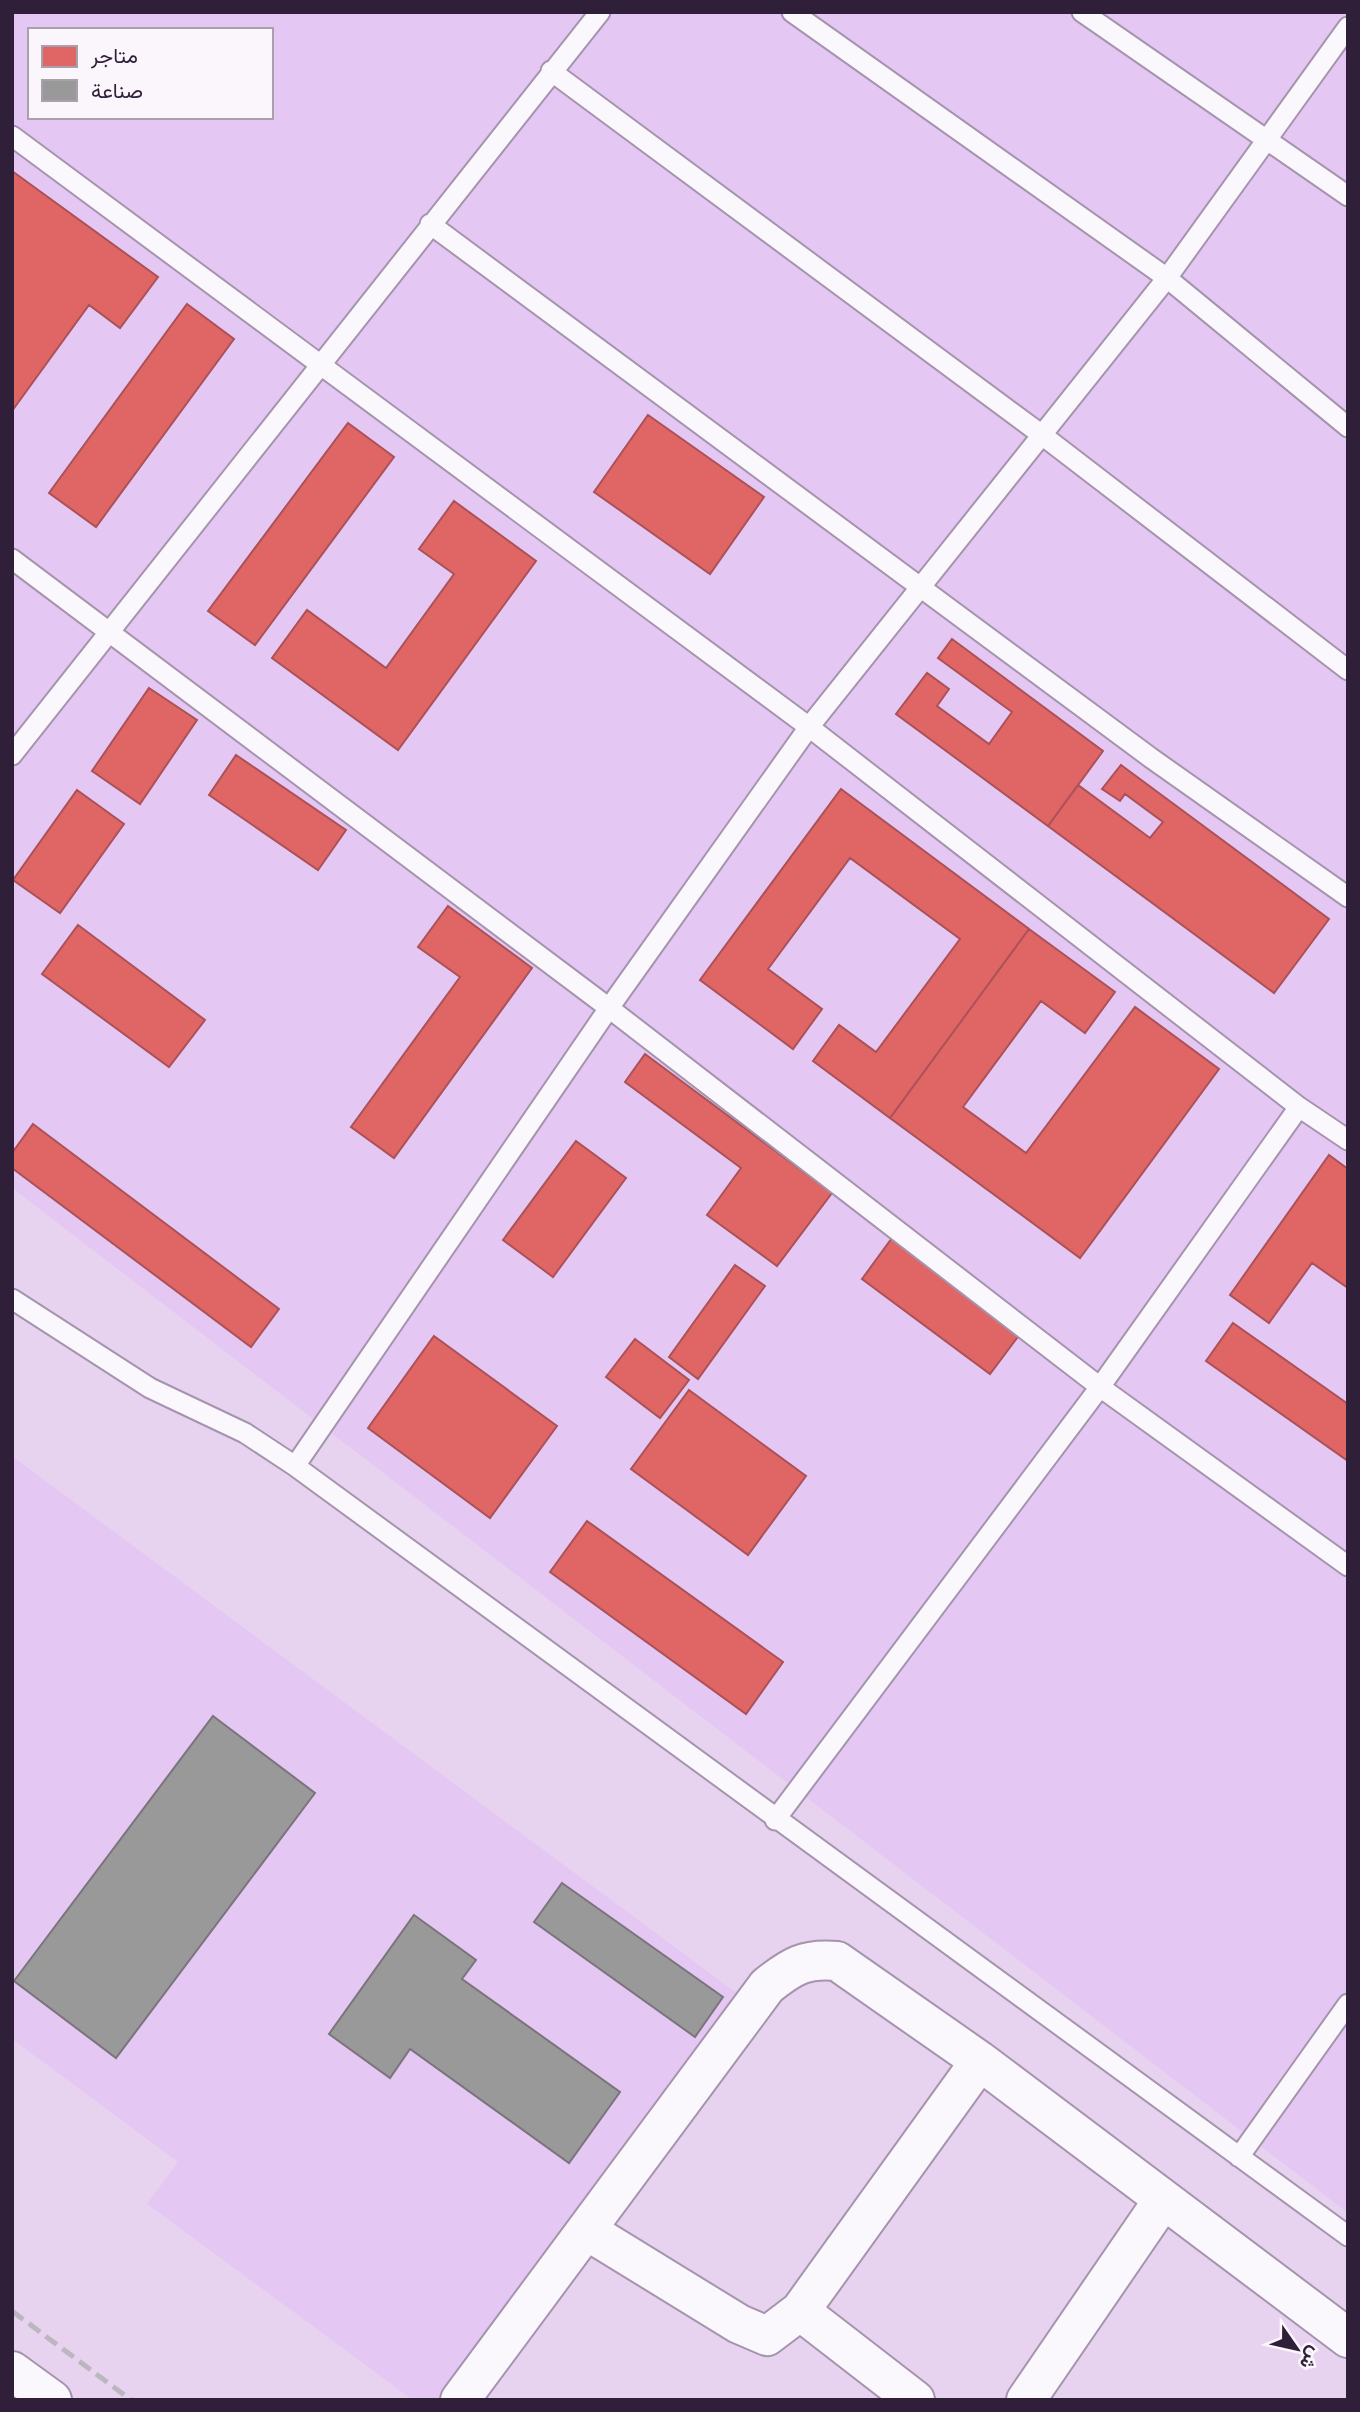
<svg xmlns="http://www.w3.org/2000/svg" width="1360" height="2412" viewBox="0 0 1360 2412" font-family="Quicksand,Vazirmatn,sans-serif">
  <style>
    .built { fill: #e5c7f3; fill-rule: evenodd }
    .shops { fill: #e06666; stroke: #ab5158; stroke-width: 2 }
    .industry { fill: #999; stroke: #7a747c; stroke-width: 2 }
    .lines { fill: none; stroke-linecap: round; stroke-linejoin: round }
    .lane-casing { stroke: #a594ad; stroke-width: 23 }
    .street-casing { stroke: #a594ad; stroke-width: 42 }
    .lane { stroke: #fbf8fd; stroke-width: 19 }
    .street { stroke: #fbf8fd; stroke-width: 38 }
    .rail { stroke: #bcb7be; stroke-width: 5; stroke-dasharray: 14 7; stroke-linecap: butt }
  </style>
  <rect width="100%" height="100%" fill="#e7d3f0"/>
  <path class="built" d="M12 12H1348V2213L12 1188ZM30 30H271V117H30Z
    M12 1456 738 1994 439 2400H413L147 2204 178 2162 12 2039Z"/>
  <path class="shops" d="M12 171 158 277 120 328 89 305 12 411Z
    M187 304 234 339 96 527 49 493Z
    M648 415 764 497 710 574 594 492Z
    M348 423 394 457 255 645 208 611Z
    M454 501 536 561 398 750 272 658 307 610 386 668 454 574 419 549Z
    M952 639 1103 751 1048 826 896 714 927 673 949 689 937 706 989 744 1012 712 938 658Z
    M149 688 197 720 140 804 92 771Z
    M236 755 346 830 318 870 209 795Z
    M1121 765 1329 919 1274 993 1048 826 1078 785 1150 838 1163 822 1125 794 1120 801 1102 789Z
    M841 789 1029 929 890 1118 813 1061 839 1025 876 1052 960 939 850 858 768 969 822 1009 793 1049 700 980Z
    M77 790 124 824 60 913 13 880Z
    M448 906 532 968 394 1158 351 1127 460 977 418 947Z
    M78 925 205 1020 169 1067 42 974Z
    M1029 929 1115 992 1085 1033 1041 1001 963 1107 1026 1153 1135 1007 1219 1069 1080 1258 890 1118Z
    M645 1054 832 1193 777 1266 707 1215 741 1168 625 1082Z
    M33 1124 279 1309 251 1347 12 1168V1153Z
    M576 1141 626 1178 553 1277 503 1240Z
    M1329 1155 1348 1169V1288L1312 1263 1269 1323 1230 1295Z
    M892 1238 1020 1334 990 1374 862 1279Z
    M735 1265 765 1286 698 1379 669 1357Z
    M1233 1323 1348 1404V1461L1206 1361Z
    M434 1336 557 1426 490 1518 368 1428Z
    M635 1339 689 1380 660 1418 606 1377Z
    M689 1390 806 1476 748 1555 631 1469Z
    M587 1521 783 1662 746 1714 550 1572Z"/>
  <path class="industry" d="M213 1716 315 1793 116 2058 14 1981Z
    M562 1883 723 1997 695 2037 534 1922Z
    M414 1915 476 1960 462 1979 620 2092 569 2163 410 2049 390 2078 329 2034Z"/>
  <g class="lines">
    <g class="lane-casing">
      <path id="lane" d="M792 12 1167 278 1348 427
        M1082 12 1348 196
        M551 71 1042 435 1348 670
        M12 136 809 727 1299 1107 1348 1140
        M430 224 1151 758 1348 897
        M12 559 609 1008 1100 1387 1348 1566
        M12 755 600 12
        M12 1299 150 1388 245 1433 295 1466 1348 2236
        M295 1466 609 1008 809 727 1167 278 1348 27
        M775 1820 1100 1387 1299 1107
        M1239 2157 1348 2004"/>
    </g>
    <g class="street-casing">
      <path id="street" d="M586 2230 739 2324 767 2336 800 2311 980 2061
        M800 2311 915 2400
        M12 2371 52 2400
        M460 2400 767 1986C792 1966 805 1958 837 1961L980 2061 1348 2338
        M1026 2400 1163 2200"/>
    </g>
    <use href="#lane" class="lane"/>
    <use href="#street" class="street"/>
    <path class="rail" d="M12 2311 131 2400"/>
  </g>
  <rect width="1360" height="2412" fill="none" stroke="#301f38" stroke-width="28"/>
  <rect x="28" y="28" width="245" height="91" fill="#faf6fc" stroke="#a9a0ae" stroke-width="2"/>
  <rect x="42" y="46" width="35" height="21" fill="#e06666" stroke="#a9a0ae" stroke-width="2"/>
  <text x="91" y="63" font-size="21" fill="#301f38">متاجر</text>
  <rect x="42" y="80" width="35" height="21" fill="#999999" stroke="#a9a0ae" stroke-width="2"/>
  <text x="91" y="98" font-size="21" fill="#301f38">صناعة</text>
  <g transform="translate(1297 2349) rotate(124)" stroke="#faf6fc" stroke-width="5" paint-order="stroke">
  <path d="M0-5L12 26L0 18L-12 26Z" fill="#301f38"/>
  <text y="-10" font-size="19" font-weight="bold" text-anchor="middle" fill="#301f38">ش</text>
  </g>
</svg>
